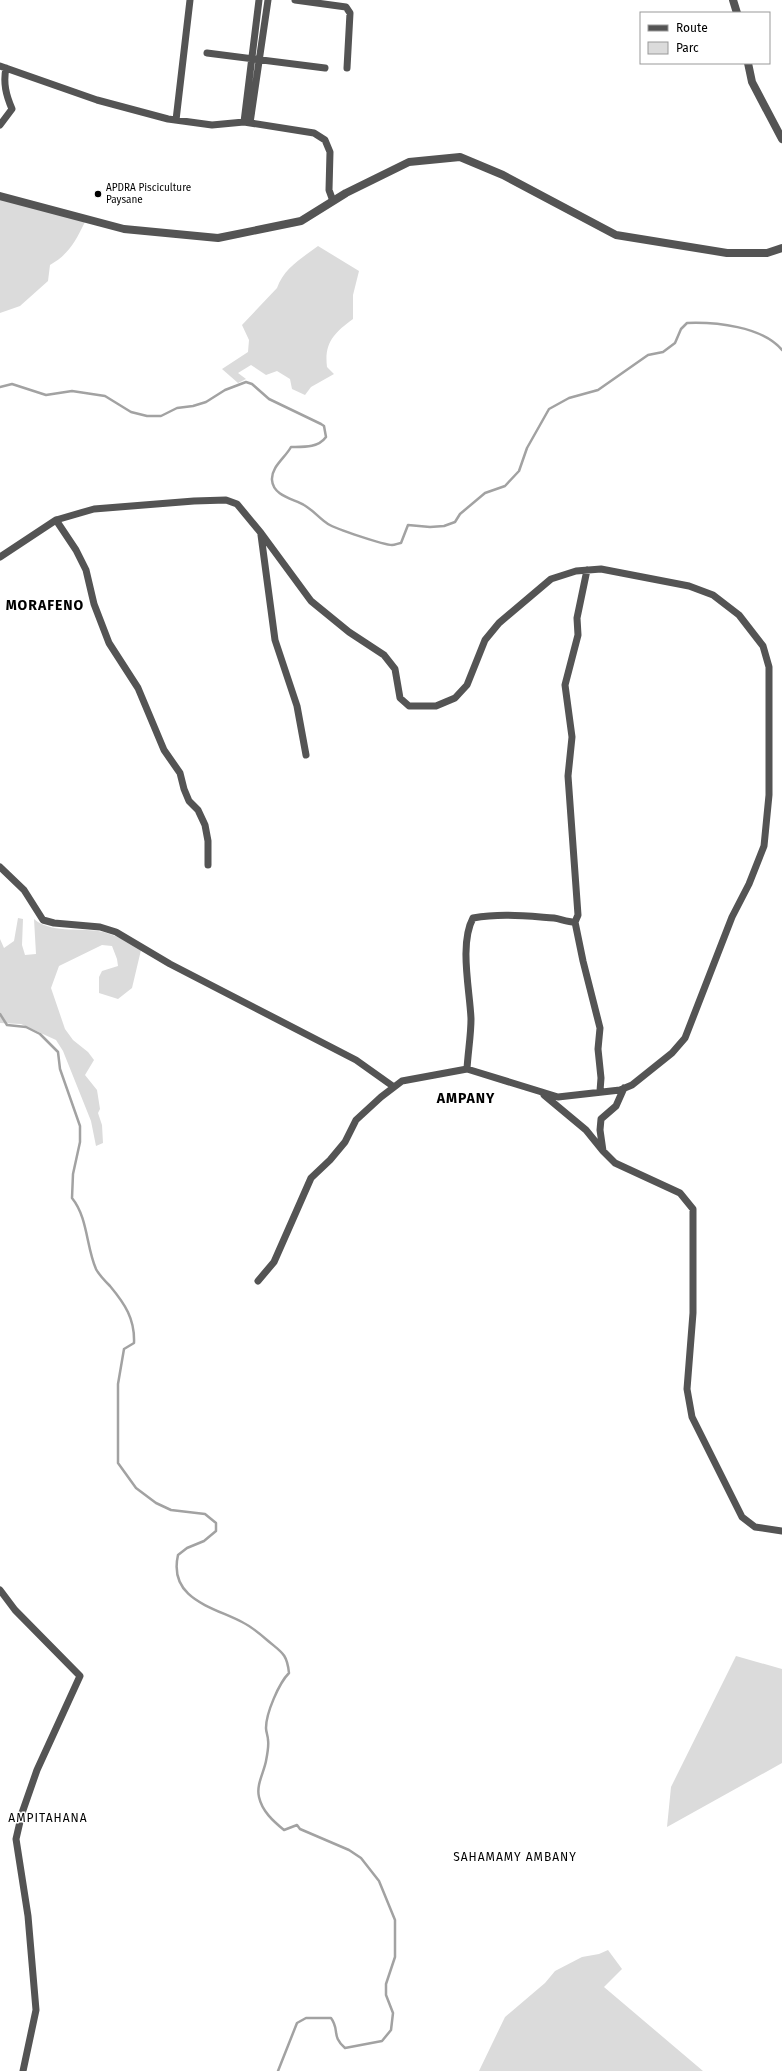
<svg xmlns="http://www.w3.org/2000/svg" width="782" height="2071" viewBox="0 0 782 2071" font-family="'Fira Sans',sans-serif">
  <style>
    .green { fill: #dbdbdb }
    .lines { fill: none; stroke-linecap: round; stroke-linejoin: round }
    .stream { stroke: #a2a2a2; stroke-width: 2.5 }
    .minor { stroke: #545454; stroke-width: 7 }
    .tertiary { stroke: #545454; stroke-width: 8 }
    .poi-dot { fill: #000; stroke: #fff; stroke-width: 1.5 }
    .labels { text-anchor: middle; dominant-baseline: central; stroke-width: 3; stroke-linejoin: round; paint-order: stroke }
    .poi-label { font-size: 10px; fill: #000; stroke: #fff; text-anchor: start }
    .quarter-label { font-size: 12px; letter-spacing: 1px; fill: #000; stroke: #fff }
    .district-label { font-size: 14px; font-weight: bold; letter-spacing: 1px; fill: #000; stroke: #fff }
  </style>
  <rect width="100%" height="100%" fill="#fff"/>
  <path class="green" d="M0 199 85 222C75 242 69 254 50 265L48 281 20 306 0 313Z
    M318 246 359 271 353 295V319C334 333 324 343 327 367L334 374 311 387 305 395 292 389 290 379 277 371 266 375 251 365 238 373 246 379 238 383 222 369 248 352 249 340 242 325 277 288C284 268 302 258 318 246Z
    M18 918 23 919 22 945 25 955 36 954 34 919C50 933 78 928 98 931 112 933 129 942 141 950L132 988 118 999 99 993V977L102 971 118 966 117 959 112 946 102 945 59 966 51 988 65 1029 73 1040 88 1052 94 1060 85 1075 97 1090 100 1109 98 1113 102 1125 103 1143 96 1146 91 1121 63 1051 56 1040 21 1024 0 1023V939L4 948 14 941Z
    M736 1656 782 1669V1763L667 1827 671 1787Z
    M608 1950 622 1969 604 1987 703 2071H479L505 2017 545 1983 555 1971 582 1957 599 1954Z"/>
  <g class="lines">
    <path class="stream" d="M0 387 12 384 46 395 72 391 105 396 131 412 147 416H161L177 408 193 406 206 402 225 390 246 382 252 384 269 399 321 424 324 426 326 437C318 448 304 447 291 447 285 458 271 467 272 480 273 496 294 499 304 505 313 510 320 519 328 524 336 529 384 545 392 545 395 545 399 543 401 543L408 525 430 527 444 526 455 522 460 514 485 493 505 486 519 471 527 448 549 409 569 398 598 390 648 355 663 352 675 343 681 329 687 323C715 322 762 326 782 350
      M0 1014 7 1025 26 1027 40 1034 58 1052 60 1069 80 1126V1142L73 1174 72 1198C88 1218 86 1246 96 1269 99 1275 105 1281 110 1286 125 1304 135 1319 134 1343L124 1349 118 1384V1463L136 1488 156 1503 171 1510 205 1514 216 1523V1531L204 1541 187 1548 178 1555C168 1599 213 1607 242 1622 252 1627 259 1633 267 1640 281 1652 287 1653 289 1673 279 1683 266 1713 266 1728 266 1732 268 1736 268 1740 269 1746 267 1756 266 1761 264 1772 256 1785 259 1797 262 1811 273 1821 284 1830L297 1825 300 1829 349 1850 361 1858 379 1881 395 1920V1957L386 1984V1995L393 2013 391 2030 382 2041 345 2048C331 2036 340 2030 331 2018H306L297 2023 278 2071"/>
    <path class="minor" d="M295 0 346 7 350 13 347 68
      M207 53 325 68
      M0 66 97 100 168 119 212 125 244 122 314 133 325 140 330 152 329 190 333 201
      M176 120 190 0
      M244 122 259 0
      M250 123 268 0
      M0 125 12 109C6 95 3 83 6 68
      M56 520 76 550 86 570 94 604 109 643 138 688 164 750 180 773 184 789 189 801 198 810 205 825 208 841V865
      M261 535 275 640 297 706 306 755
      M0 557 56 520 94 509 194 501 226 500 237 504 261 533 311 601 349 632 384 655 395 669 400 698 409 706H436L455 698 467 685 485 640 499 623 551 579 576 571 601 569 689 586 713 595 739 615 763 646 769 667V795L764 846 749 884 732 917 685 1038 672 1053 632 1085 620 1090 558 1097 467 1069 402 1081 381 1097 356 1120 345 1142 330 1160 311 1178 274 1262 258 1281
      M0 867 24 890 43 920 54 923 100 927 116 932 170 964 356 1060 394 1087
      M575 922 583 961 600 1028 598 1049 601 1078 600 1091
      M467 1069C468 1052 471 1035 471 1019 470 991 459 944 473 918 501 913 526 916 554 918 561 919 567 922 575 922L578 915 568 776 572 737 565 685 578 635 577 618 587 570
      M624 1088 616 1106 601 1119 600 1130 603 1151 615 1163 680 1193 693 1209V1313L687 1389 692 1417 742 1517 755 1527 782 1531
      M544 1095 586 1130 603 1151
      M0 1590 15 1610 80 1676 37 1770 22 1813 16 1839 28 1916 36 2010 23 2071"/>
    <path class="tertiary" d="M733 0 737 13
      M748 63 752 82 782 139
      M0 196 124 229 218 238 301 221 346 193 409 162 460 157 503 175 616 235 727 253H767L782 248"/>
  </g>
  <circle class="poi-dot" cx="98" cy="194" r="4"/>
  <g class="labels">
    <g class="poi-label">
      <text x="106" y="188">APDRA Pisciculture<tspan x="106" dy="12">Paysane</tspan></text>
    </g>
    <g class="quarter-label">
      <text x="48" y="1818">AMPITAHANA</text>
      <text x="515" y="1857">SAHAMAMY AMBANY</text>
    </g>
    <g class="district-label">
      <text x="45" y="605">MORAFENO</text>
      <text x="466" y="1098">AMPANY</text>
    </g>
  </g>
  <rect x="640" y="12" width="130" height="52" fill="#ffffff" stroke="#999999"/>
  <rect x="648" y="25" width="20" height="6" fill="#545454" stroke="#999999"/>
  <text x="676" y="32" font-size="12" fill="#000000">Route</text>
  <rect x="648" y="42" width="20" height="12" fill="#dbdbdb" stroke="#999999"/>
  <text x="676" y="52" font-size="12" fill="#000000">Parc</text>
</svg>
